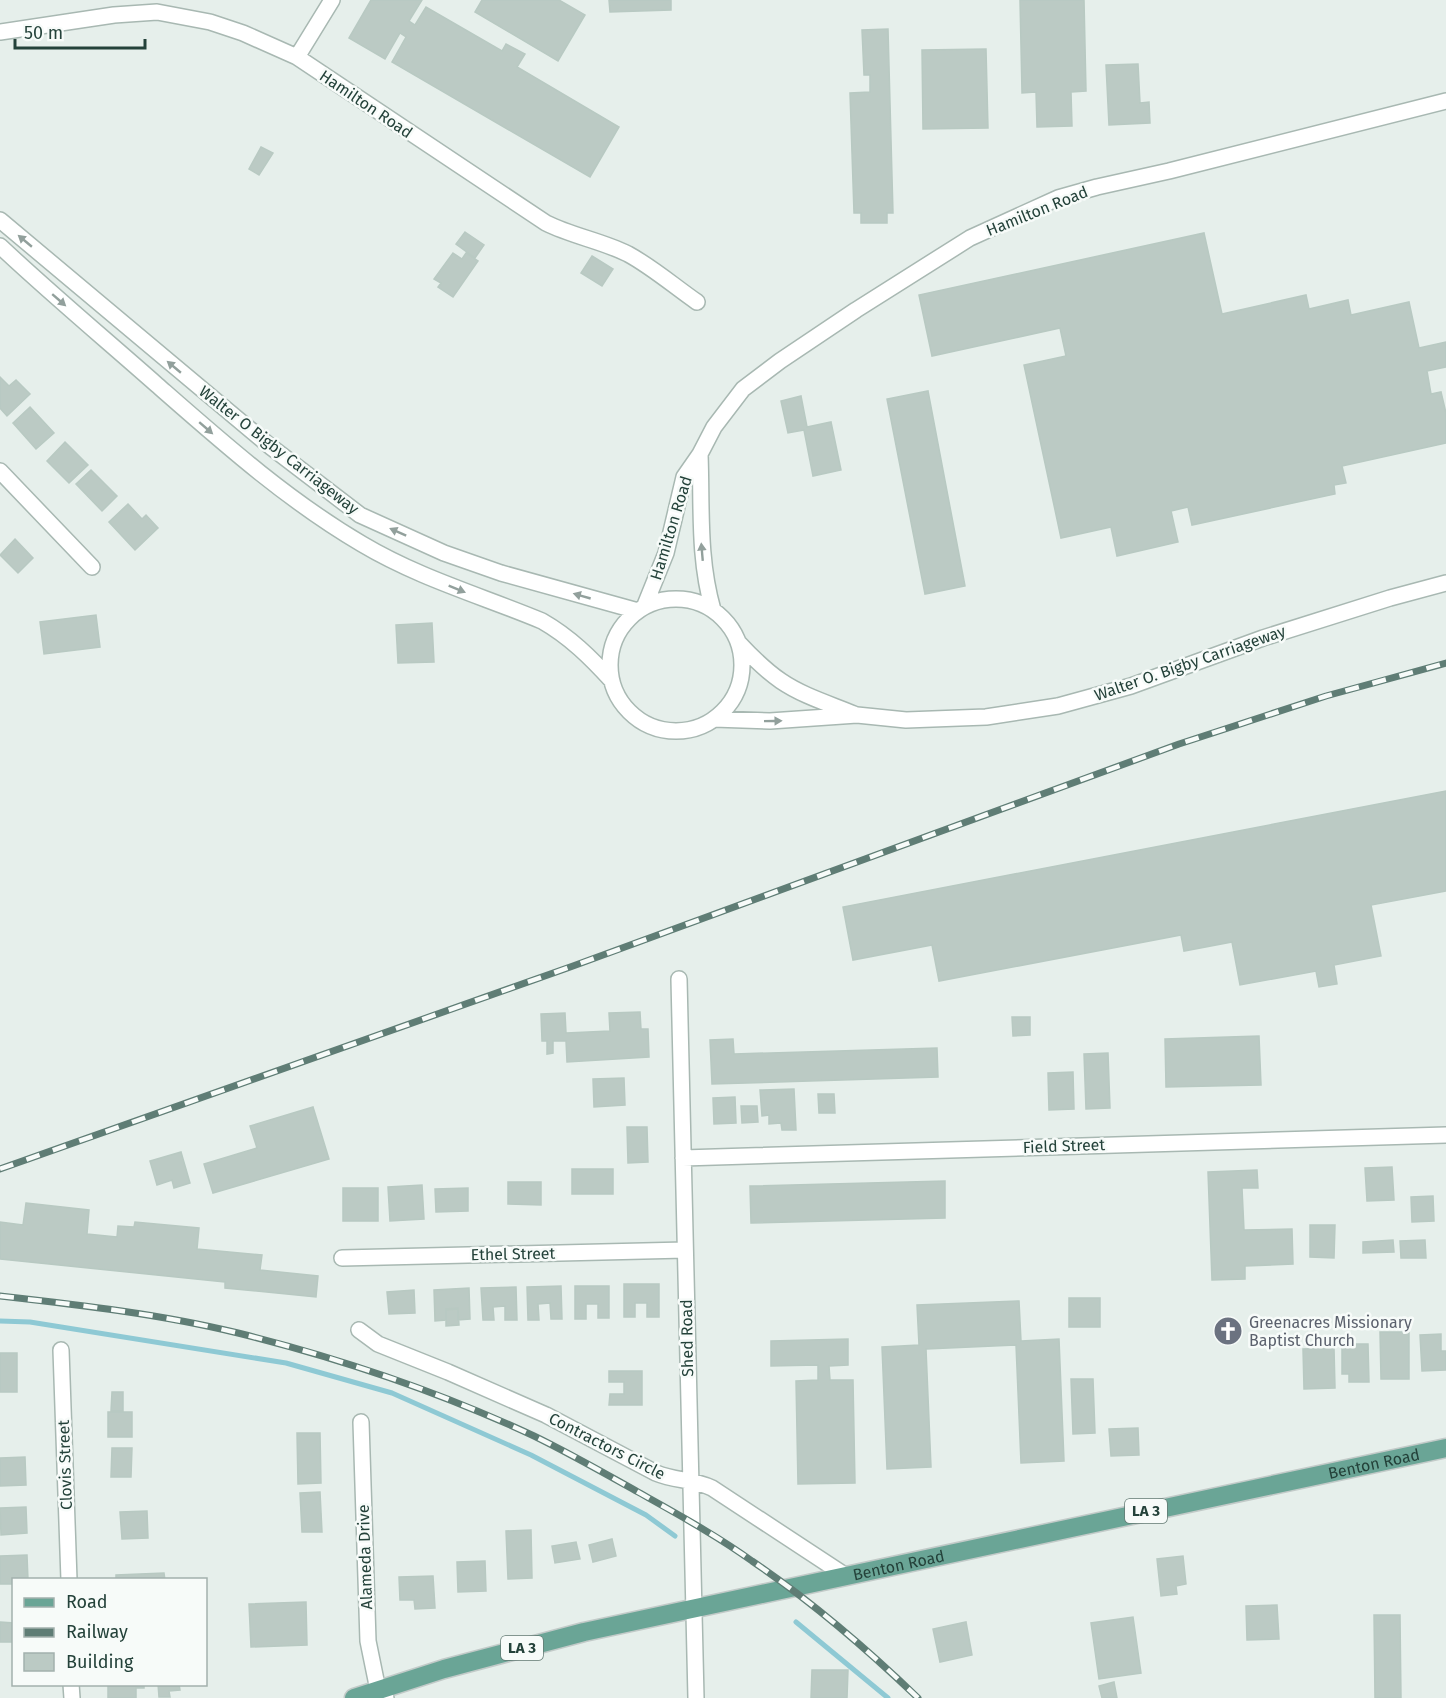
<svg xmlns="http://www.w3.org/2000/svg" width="1446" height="1698" viewBox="0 0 1446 1698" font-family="'Fira Sans',sans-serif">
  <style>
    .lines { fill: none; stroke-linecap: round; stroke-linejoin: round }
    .stream { stroke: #8ec9d4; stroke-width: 5 }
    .building { fill: #bbcac4; stroke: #b8c9c2; stroke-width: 1.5 }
    .street-casing { stroke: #a8b8b2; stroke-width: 18 }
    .primary-casing { stroke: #c2cac8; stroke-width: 21 }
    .street { stroke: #fff; stroke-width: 15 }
    .primary { stroke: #6aa596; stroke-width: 18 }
    .rail-casing { stroke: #5f7d75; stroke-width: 7 }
    .rail { stroke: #f7fbf9; stroke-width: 4.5; stroke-dasharray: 14; stroke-linecap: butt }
    .oneway { fill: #92a09c }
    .labels { text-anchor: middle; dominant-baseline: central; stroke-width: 5; stroke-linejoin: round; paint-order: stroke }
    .shield { fill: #f7fbf9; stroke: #637a73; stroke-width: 1.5 }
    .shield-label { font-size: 15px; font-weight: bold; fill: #24423a }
    .street-label { font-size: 16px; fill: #24423a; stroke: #f7fbf9 }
    .worship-label { font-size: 16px; fill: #5b616d; stroke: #f7fbf9; text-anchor: start }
  </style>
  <rect width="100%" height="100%" fill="#e6efeb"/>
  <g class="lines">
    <path class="stream" d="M0 1321 30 1322 286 1363 392 1393 531 1455 646 1515 675 1536
      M796 1622 888 1698"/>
  </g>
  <path class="building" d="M371 0H422L409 21 415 25 426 7 502 51 506 44 525 54 517 67 619 127 590 177 392 62 406 37 400 33 385 59 349 38Z
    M482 0H559L585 15 558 61 475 12Z
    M609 0H671V10L610 12Z
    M1020 0H1084L1086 91 1071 92 1072 126 1037 127 1036 92 1022 93Z
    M888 29 893 213H887V223H861V213H854L850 93 870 92V75H864L862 30Z
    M986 49 988 128 923 129 922 50Z
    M1138 64 1140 103 1149 102 1150 123 1109 125 1106 65Z
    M261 147 273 153 259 175 249 169Z
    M465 232 484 245 475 258 456 244Z
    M1204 233 1222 314 1306 295 1309 309 1348 300 1351 315 1409 302 1419 348 1446 342V367L1427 371 1431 394 1441 392 1446 413V443L1342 466 1346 483 1334 485 1335 494 1192 525 1188 507 1171 511 1178 542 1117 556 1111 527 1061 538 1024 365 1066 356 1060 328 932 356 919 295Z
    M453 253 462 259 466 253 478 261 453 297 438 287 441 283 434 279Z
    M592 256 613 269 602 286 581 273Z
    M0 377 9 386 16 380 30 394 7 416 0 408Z
    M928 391 965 586 925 594 887 399Z
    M801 396 807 427 831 422 841 470 813 476 804 430 788 433 781 401Z
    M30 407 54 433 36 449 13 423Z
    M65 442 88 465 69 483 47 461Z
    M91 470 117 496 102 511 76 484Z
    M128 504 142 519 146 515 158 528 135 550 109 522Z
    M15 539 33 558 18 573 0 555Z
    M96 615 100 647 44 654 40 622Z
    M432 623 434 662 398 663 396 625Z
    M1446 791V891L1371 905 1381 956 1334 965 1337 984 1319 987 1316 971 1240 985 1232 942 1184 951 1181 935 939 981 932 945 853 960 843 907Z
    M640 1012 641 1029H648L649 1057 567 1062 566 1041H553V1053L547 1054V1041H542L541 1014 565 1013 566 1033 610 1031 609 1013Z
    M1012 1017H1030V1035L1013 1036Z
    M1259 1036 1261 1085 1166 1087 1165 1039Z
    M733 1039 734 1054 937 1048 938 1077 712 1084 710 1040Z
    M1108 1053 1110 1108 1086 1109 1084 1054Z
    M1073 1072 1074 1109 1049 1110 1048 1073Z
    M624 1078 625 1105 594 1107 593 1079Z
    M794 1089 796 1130H782L781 1123 769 1124V1115L762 1116 760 1090Z
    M818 1094H834L835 1113H819Z
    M735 1097 736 1123 714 1124 713 1098Z
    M741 1106H757L758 1122 742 1123Z
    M313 1107 329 1159 213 1193 204 1164 257 1148 250 1126Z
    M627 1127H647L648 1162 628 1163Z
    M181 1152 190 1183 174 1188 172 1180 157 1185 150 1161Z
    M1392 1167 1394 1200 1367 1201 1365 1168Z
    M572 1169H613V1194H572Z
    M1257 1170 1258 1188H1242L1244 1230 1292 1229 1293 1264 1245 1266V1279L1212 1280 1208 1172Z
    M945 1181V1218L751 1223 750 1186Z
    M508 1182H541V1205L508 1204Z
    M422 1185 424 1219 390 1221 388 1187Z
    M343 1188H378V1221H343Z
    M468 1188V1211L436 1212 435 1189Z
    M1433 1196 1434 1221 1412 1222 1411 1197Z
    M26 1203 89 1210 87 1234 117 1237 118 1226 134 1227 135 1222 199 1228 197 1249 262 1255 260 1270 318 1276 316 1297 225 1288V1282L0 1259V1222L23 1225Z
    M1310 1225H1335L1334 1258 1310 1257Z
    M1393 1240 1394 1252 1363 1253V1242Z
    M1425 1240 1426 1258H1401L1400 1241Z
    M624 1284H659V1317H647V1303H635V1317H624Z
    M561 1286 562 1319H551L550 1303 538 1304 539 1320H528L527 1287Z
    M575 1286H609V1318H598V1304H586V1319H575Z
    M516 1287 517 1320H505V1306L493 1307 494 1320H483L481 1288Z
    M469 1288 470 1319 458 1320V1308L446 1309V1320L435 1321 434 1290Z
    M414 1290 415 1313 389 1314 387 1292Z
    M1069 1298H1100V1327H1069Z
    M1019 1301 1021 1341 1059 1339 1064 1461 1021 1463 1016 1345 926 1349 931 1467 887 1469 882 1347 919 1345 917 1305Z
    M458 1309 459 1325 446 1326V1310Z
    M1380 1332H1409V1379H1381Z
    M1441 1334V1351H1446V1370L1422 1371 1420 1335Z
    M848 1339V1365L829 1366 830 1380H853L855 1483 798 1484 796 1381 818 1380V1365L771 1366V1341Z
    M1342 1344H1368L1369 1382H1349V1374H1342Z
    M1334 1348 1335 1388 1304 1389 1303 1349Z
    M0 1353H17V1392H0Z
    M609 1371H642V1405H609L610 1394H624V1382H609Z
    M1071 1379H1093L1095 1433 1073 1434Z
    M112 1392H123V1411H111Z
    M108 1412H132V1437H108Z
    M1138 1428 1139 1455 1111 1456 1109 1429Z
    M297 1433H320L321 1483 298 1484Z
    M112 1448H132L131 1477H111Z
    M25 1457 26 1485 0 1486V1458Z
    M320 1492 322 1532H302L300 1493Z
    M26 1507 27 1533 1 1535 0 1508Z
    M147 1511 148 1538 122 1539 120 1512Z
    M531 1530 532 1578 508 1579 506 1531Z
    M612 1539 616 1556 593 1562 589 1545Z
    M576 1542 580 1559 555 1563 552 1546Z
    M27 1555 28 1580H14V1584H0V1556Z
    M1183 1556 1186 1584 1176 1586 1177 1594 1161 1596 1157 1559Z
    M485 1561 486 1591 458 1592 457 1562Z
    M164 1573 165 1580H116V1575Z
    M433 1576 435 1608 415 1609 414 1600H400L399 1577Z
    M306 1602 307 1645 251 1647 249 1604Z
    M1277 1605 1279 1639 1247 1640 1246 1606Z
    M1374 1615H1400L1401 1698H1375Z
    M1133 1617 1141 1673 1099 1679 1091 1623Z
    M0 1622 14 1623V1642H0Z
    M966 1622 972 1655 940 1662 933 1629Z
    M812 1670H848L847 1698H811Z
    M1114 1682 1117 1698H1102L1099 1686Z
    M108 1684H144V1688H136V1698H108Z
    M158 1684H179L180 1690 169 1691 170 1697H159Z"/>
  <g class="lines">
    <g class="street-casing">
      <path id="street" d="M0 32 114 15 157 12 210 22 243 33 297 57 546 223C572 236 602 241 628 254 652 267 674 286 697 302
        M297 57 332 0
        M0 220 271 447 360 515 444 553 501 573 638 611
        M0 246C51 294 105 339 157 385 222 442 287 500 362 544 419 578 482 596 542 621 570 637 591 658 612 681
        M700 454C702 507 698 558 713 610
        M0 471 92 567
        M610 665a66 66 0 1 1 132 0a66 66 0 1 1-132 0Z
        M645 605 666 553 684 477 700 454 714 427 743 389 780 361 856 310 970 238 1058 198 1097 187 1169 171 1446 101
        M739 643C752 657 765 670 781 681 803 696 830 704 854 714
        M714 719 770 721 857 715 906 720 986 717 1058 706 1131 686 1263 638 1390 598 1446 583
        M679 979 696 1698
        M683 1158 1446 1135
        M342 1258 685 1250
        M359 1330 378 1344 448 1372 546 1415 656 1473C675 1481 694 1479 712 1488L846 1576
        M61 1350 69 1580
        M361 1422 368 1641 378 1690 386 1698
        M71 1684 72 1698"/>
    </g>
    <g class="primary-casing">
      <g id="primary">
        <path id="s1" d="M354 1698 444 1669 584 1632 1446 1448"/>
      </g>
    </g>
    <use href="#street" class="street"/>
    <use href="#primary" class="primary"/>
    <g class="rail-casing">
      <path id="rail" d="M0 1169 573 966 1179 744 1326 696 1446 663
        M0 1296C80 1305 160 1314 238 1333 339 1358 440 1392 534 1436 569 1453 604 1473 638 1492 677 1514 716 1535 752 1561 811 1601 867 1649 918 1698"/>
    </g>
    <use href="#rail" class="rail"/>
  </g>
  <defs><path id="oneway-solid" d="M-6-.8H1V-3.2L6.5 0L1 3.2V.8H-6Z" transform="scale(1.5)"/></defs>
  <g class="oneway">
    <use href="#oneway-solid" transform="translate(25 241) rotate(-140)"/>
    <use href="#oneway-solid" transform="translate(59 300) rotate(41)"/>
    <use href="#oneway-solid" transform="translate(174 367) rotate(-140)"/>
    <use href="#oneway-solid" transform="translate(206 428) rotate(41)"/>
    <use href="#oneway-solid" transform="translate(398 532) rotate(-156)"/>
    <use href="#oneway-solid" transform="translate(702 552) rotate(-95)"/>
    <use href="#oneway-solid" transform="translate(457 589) rotate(22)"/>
    <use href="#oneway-solid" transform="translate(582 596) rotate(-164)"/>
    <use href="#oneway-solid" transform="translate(773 721) rotate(-1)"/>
  </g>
  <defs>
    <g id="church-disc" transform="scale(1.5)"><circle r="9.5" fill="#6b7280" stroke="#f7fbf9"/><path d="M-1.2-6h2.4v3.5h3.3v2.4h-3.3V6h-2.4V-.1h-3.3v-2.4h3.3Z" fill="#fff"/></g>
  </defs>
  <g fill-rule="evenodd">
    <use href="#church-disc" x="1228" y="1331"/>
  </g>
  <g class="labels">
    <g class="shield">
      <rect x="1125" y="1499" width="42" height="24" rx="4.5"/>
      <rect x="501" y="1636" width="42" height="24" rx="4.5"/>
    </g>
    <g class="shield-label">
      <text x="1146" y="1511">LA 3</text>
      <text x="522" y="1648">LA 3</text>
    </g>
    <g class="street-label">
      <text transform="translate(366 104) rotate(34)">Hamilton Road</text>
      <text transform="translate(1037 211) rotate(-22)">Hamilton Road</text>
      <text transform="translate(279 450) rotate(38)">Walter O Bigby Carriageway</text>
      <text transform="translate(671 528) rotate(-73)">Hamilton Road</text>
      <text transform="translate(1190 663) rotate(-19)">Walter O. Bigby Carriageway</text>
      <text transform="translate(1064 1146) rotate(-2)">Field Street</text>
      <text transform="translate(513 1254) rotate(-1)">Ethel Street</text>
      <text transform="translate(687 1338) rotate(-91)">Shed Road</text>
      <text transform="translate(607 1446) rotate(27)">Contractors Circle</text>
      <text stroke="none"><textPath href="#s1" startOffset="1047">Benton Road</textPath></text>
      <text transform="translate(65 1465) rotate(-92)">Clovis Street</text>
      <text transform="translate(365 1557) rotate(-92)">Alameda Drive</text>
      <text stroke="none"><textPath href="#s1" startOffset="561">Benton Road</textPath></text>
    </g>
    <g class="worship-label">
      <text x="1249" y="1322">Greenacres Missionary<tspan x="1249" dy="18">Baptist Church</tspan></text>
    </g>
  </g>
  <rect x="12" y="1578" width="195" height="108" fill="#f7fbf9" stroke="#a3b1ad" stroke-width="1.5"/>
  <rect x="24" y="1598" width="30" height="9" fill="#6aa596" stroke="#a3b1ad" stroke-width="1.5"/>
  <text x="66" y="1608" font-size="18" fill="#24423a">Road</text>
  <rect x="24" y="1628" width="30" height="9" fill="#5f7d75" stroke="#a3b1ad" stroke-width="1.5"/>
  <text x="66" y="1638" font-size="18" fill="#24423a">Railway</text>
  <rect x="24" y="1653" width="30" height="18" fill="#bbcac4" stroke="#a3b1ad" stroke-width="1.5"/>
  <text x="66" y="1668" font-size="18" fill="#24423a">Building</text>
  <path d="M15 39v9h130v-9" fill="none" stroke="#24423a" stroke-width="3"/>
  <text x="24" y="39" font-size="18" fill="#24423a" stroke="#f7fbf9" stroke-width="4.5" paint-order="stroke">50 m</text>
</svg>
